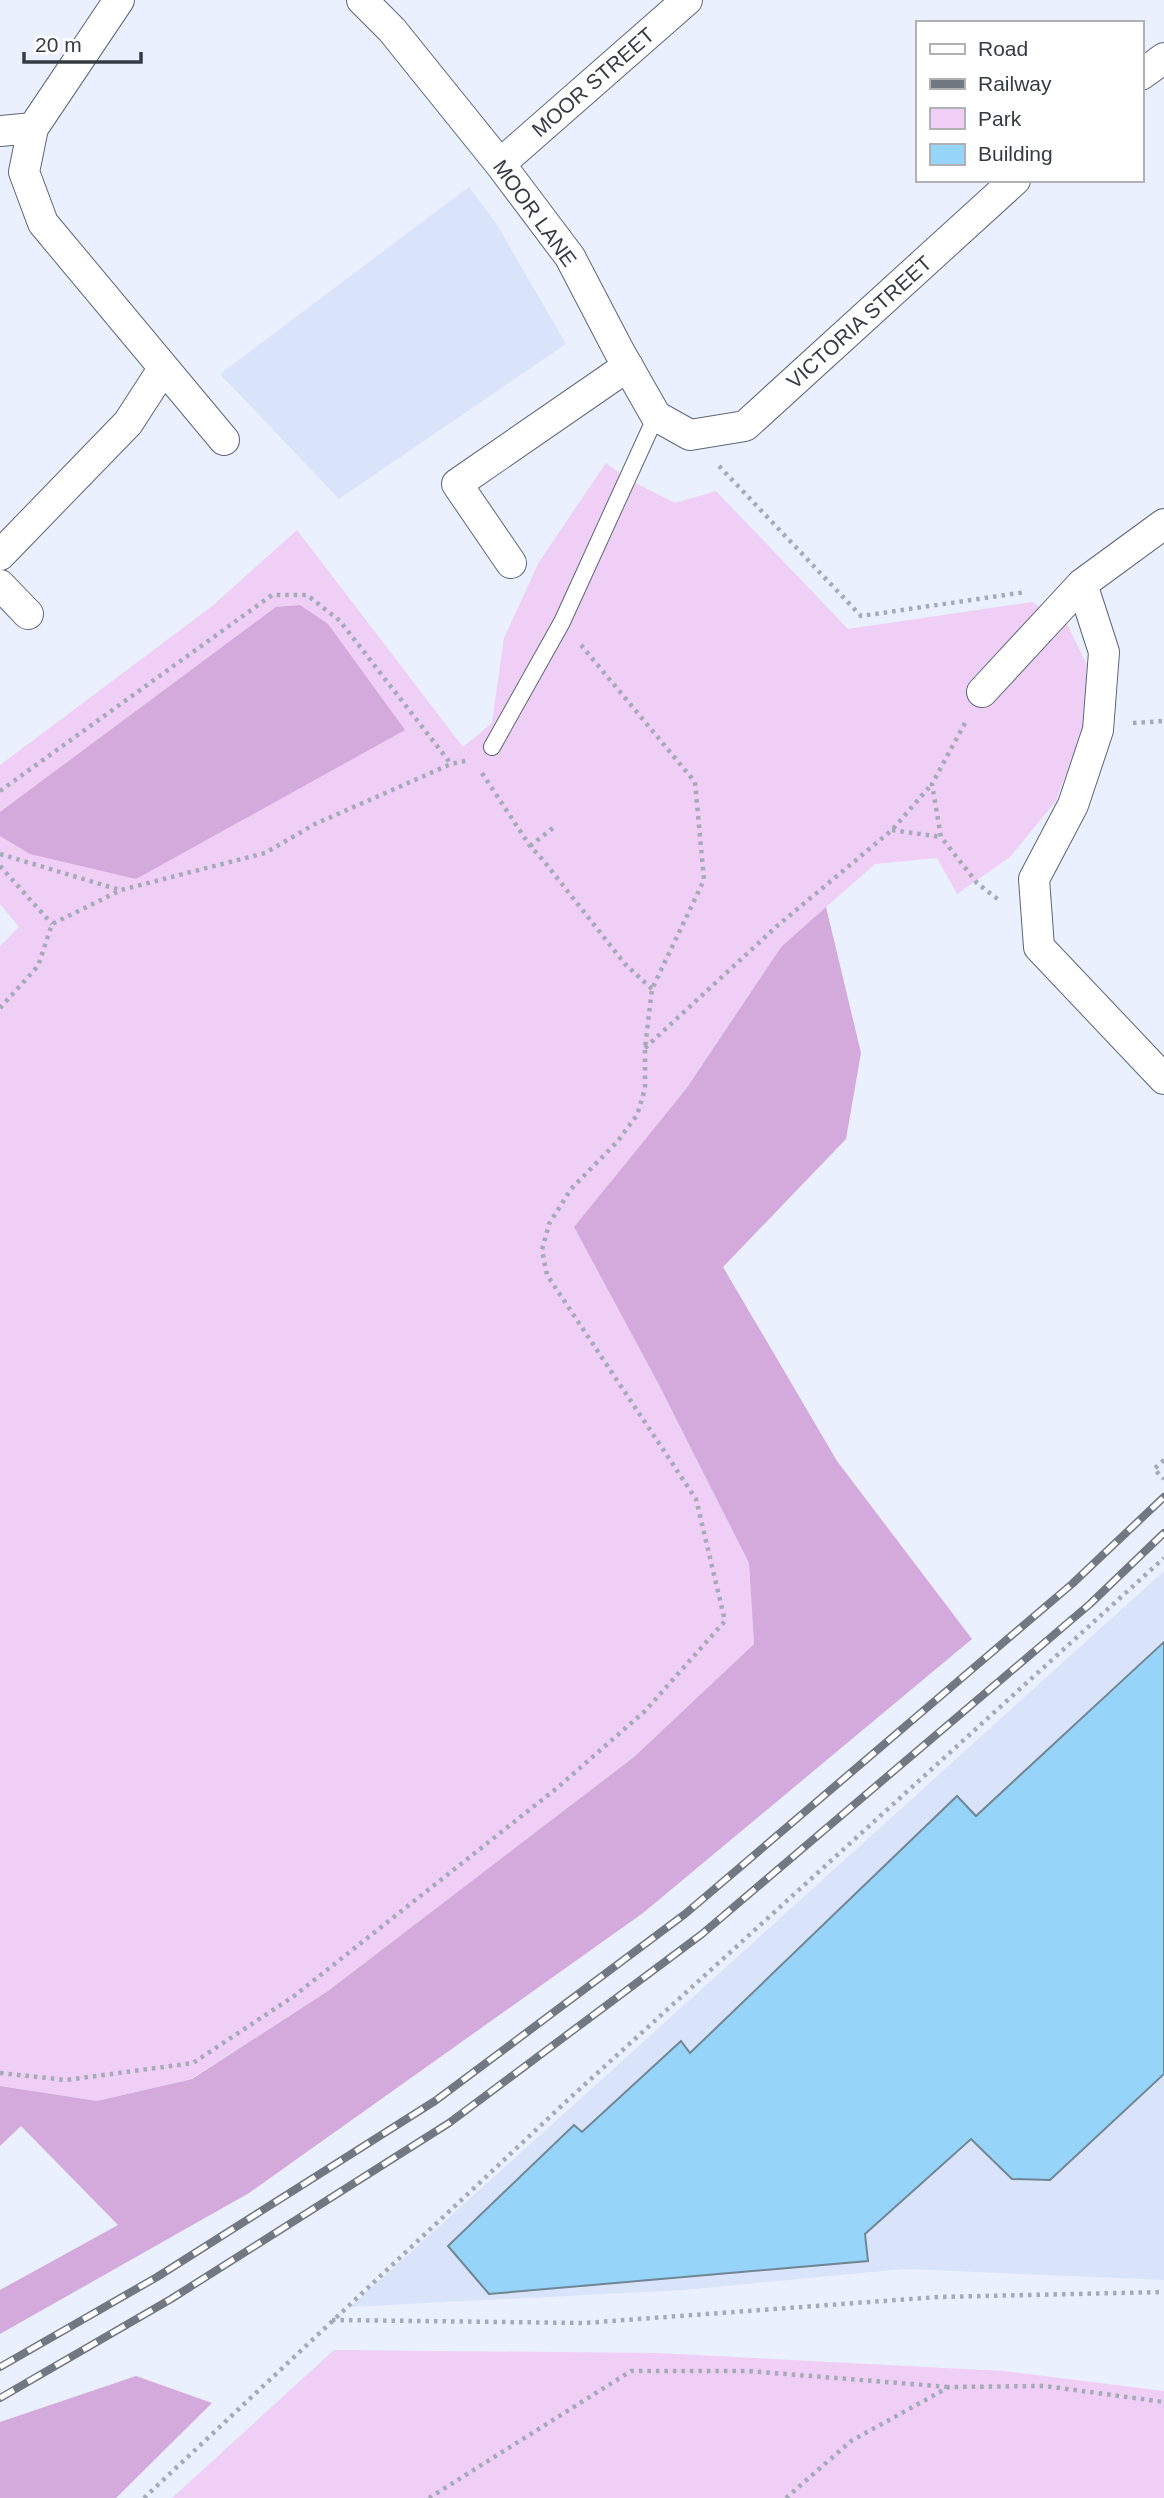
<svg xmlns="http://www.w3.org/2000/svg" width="1164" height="2498" viewBox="0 0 1164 2498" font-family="Helvetica,sans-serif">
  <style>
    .built { fill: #d9e4fb }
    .green { fill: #efcff5 }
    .forest { fill: #d3aadb }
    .building { fill: #96d4f9; stroke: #718693; stroke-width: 2 }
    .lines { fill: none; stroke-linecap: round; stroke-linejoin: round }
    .service-casing { stroke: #5d6678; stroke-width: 18 }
    .minor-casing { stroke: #5d6678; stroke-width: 32 }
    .path { stroke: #a5abb6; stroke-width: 4.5; stroke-dasharray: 3.5 5; stroke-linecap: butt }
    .service { stroke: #fff; stroke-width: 16 }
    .minor { stroke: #fff; stroke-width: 30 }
    .rail-casing { stroke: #727881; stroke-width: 8 }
    .rail { stroke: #fff; stroke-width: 5; stroke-dasharray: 16; stroke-linecap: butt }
    .labels { text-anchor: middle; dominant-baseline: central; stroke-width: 5; stroke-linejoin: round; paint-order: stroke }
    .street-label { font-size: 21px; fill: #363b43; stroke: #fff }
  </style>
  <rect width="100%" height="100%" fill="#eaf0fd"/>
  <path class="built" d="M469 187 496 223 566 344 339 499 220 374Z
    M1164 1571V2280L904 2269 684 2290 350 2307Z"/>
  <path class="green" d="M606 463 626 478 675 503 716 491 848 629 1032 602 1067 624 1087 665 1084 725 1056 801 1010 857 957 894 937 858 875 864 781 947 686 1089 574 1227 658 1383 749 1563 754 1644 634 1757 328 1991 191 2079 97 2101 0 2086V946L19 927 0 904V765L211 607 297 530 463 747 492 723 504 638 539 562Z
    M334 2350 658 2353 1003 2371 1164 2391V2498H172Z"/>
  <path class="forest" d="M300 605 328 624 405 730 136 879 30 854 0 836V812L276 607Z
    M826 907 861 1053 846 1139 723 1267 837 1461 972 1639 643 1913 249 2193 0 2334V2290L118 2225 21 2126 0 2146V2086L97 2101 192 2079 328 1991 634 1757 754 1644 749 1563 658 1383 574 1227 686 1089 781 947Z
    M136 2376 212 2403 116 2498H0V2422Z"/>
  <path class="building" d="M1164 1642V2074L1050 2180 1012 2179 971 2139 865 2234 868 2261 489 2294 448 2246 574 2125 582 2132 681 2041 690 2053 957 1796 976 1816Z"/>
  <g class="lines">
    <g class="service-casing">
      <path id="service" d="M492 747 562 622 656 416"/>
    </g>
    <g class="minor-casing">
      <path id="minor" d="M119 0 33 128 24 172 43 223 224 440
        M362 0 392 30 500 164 570 257 619 351 656 416 690 435 745 426 1015 180
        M1141 75 1164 58
        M0 131 33 128
        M500 164 687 0
        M0 555 128 423 163 369
        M511 563 457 484 628 366
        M1082 584 1104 652 1098 730 1073 805 1034 879 1039 947 1164 1079
        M0 585 28 614
        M982 692 1082 584 1164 524"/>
    </g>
    <path class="path" d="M719 466 861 616 1026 592
      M965 723 932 784 941 837 977 883 1000 901
      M1133 723 1164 721
      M482 773 530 846 543 860 625 964 652 989
      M0 791 272 595H307L340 621 451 764
      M892 830 941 837
      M530 846 553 828
      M0 854 120 890
      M0 866 52 924
      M0 1008 38 966 52 924 121 890 265 853 315 824 451 764 470 760
      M645 1048 777 926 892 830 932 784
      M1164 1460 1154 1469 1164 1479
      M0 2073 66 2080 193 2063 294 1996 557 1788 645 1711 725 1621 696 1499 547 1275 542 1250 549 1224 571 1189 617 1142 637 1115 645 1089V1048L652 989 704 880 695 782 581 645
      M332 2320 584 2323 938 2297 1164 2292
      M144 2498 571 2097 1164 1558
      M429 2498 631 2371H748L949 2387
      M786 2498 851 2441 949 2387 1045 2386 1164 2402"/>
    <use href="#service" class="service"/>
    <use href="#minor" class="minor"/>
    <g class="rail-casing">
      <path id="rail" d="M0 2367 157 2277 435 2101 685 1914 1072 1584 1164 1497
        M0 2398 171 2299 449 2123 702 1934 1090 1604 1164 1533"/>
    </g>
    <use href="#rail" class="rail"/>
  </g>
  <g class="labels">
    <g class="street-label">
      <text transform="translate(593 82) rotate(-41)">MOOR STREET</text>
      <text transform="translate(535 213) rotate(54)">MOOR LANE</text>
      <text transform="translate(859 322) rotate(-42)">VICTORIA STREET</text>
    </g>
  </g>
  <rect x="916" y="21" width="228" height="161" fill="#ffffff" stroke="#afb1b4" stroke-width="2"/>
  <rect x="930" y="44" width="35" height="10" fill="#ffffff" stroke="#afb1b4" stroke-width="2"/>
  <text x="978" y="56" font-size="21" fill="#363b43">Road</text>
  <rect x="930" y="79" width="35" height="10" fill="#727881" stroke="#afb1b4" stroke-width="2"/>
  <text x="978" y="91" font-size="21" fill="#363b43">Railway</text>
  <rect x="930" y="108" width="35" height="21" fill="#efcff5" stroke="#afb1b4" stroke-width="2"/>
  <text x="978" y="126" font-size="21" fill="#363b43">Park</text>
  <rect x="930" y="144" width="35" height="21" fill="#96d4f9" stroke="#afb1b4" stroke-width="2"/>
  <text x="978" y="161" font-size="21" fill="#363b43">Building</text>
  <path d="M24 52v10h117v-10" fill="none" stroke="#363b43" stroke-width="3.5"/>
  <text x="35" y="52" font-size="21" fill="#363b43" stroke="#ffffff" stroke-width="5" paint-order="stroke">20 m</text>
</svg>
